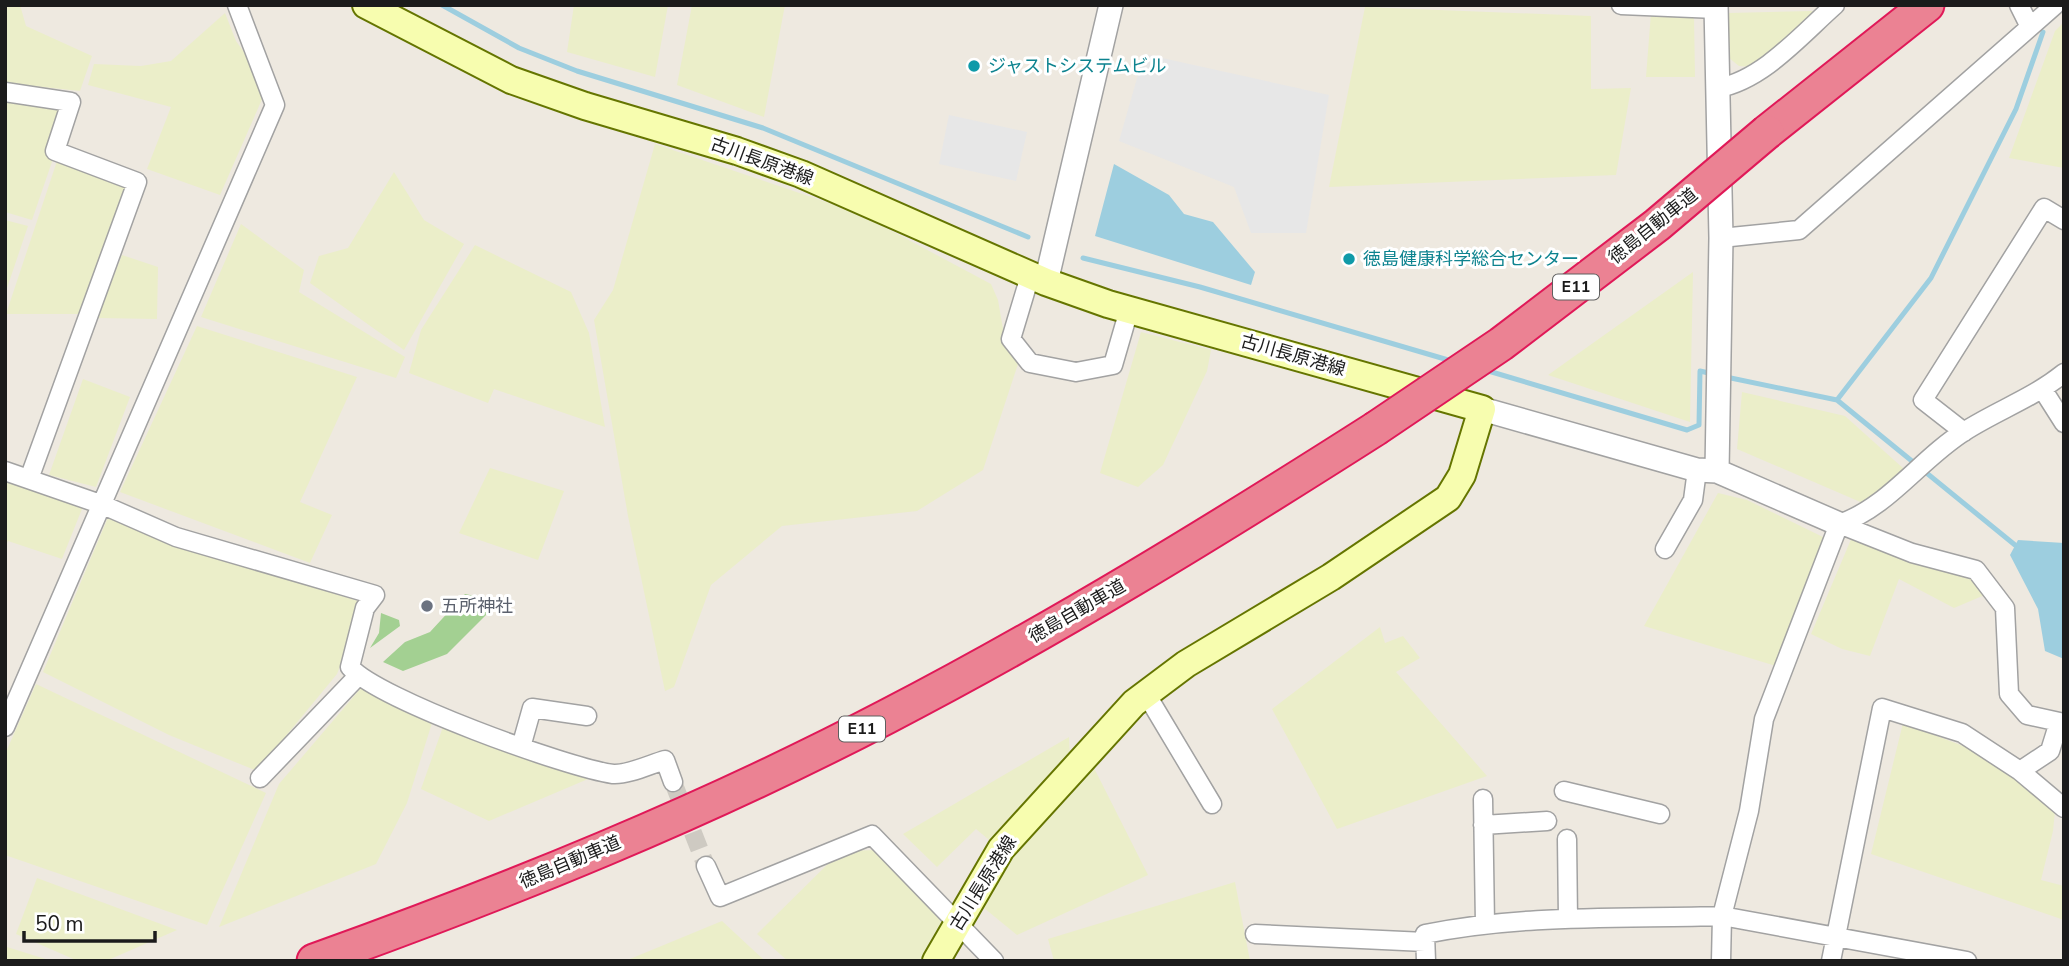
<svg xmlns="http://www.w3.org/2000/svg" width="2069" height="966" viewBox="0 0 2069 966" font-family="'Nunito Sans','Noto Sans JP',sans-serif">
  <style>
    .farmland { fill: #ebeec9 }
    .forest { fill: #a3d092 }
    .parking { fill: #e7e7e7 }
    .water { fill: #9dcedf }
    .lines { fill: none; stroke-linecap: round; stroke-linejoin: round }
    .stream { stroke: #9dcedf; stroke-width: 5 }
    .minor-tunnel { stroke: #cecac2; stroke-width: 18; stroke-dasharray: 18 9; stroke-linecap: butt }
    .minor-casing { stroke: #a2a2a2; stroke-width: 21 }
    .tertiary-casing { stroke: #a2a2a2; stroke-width: 26 }
    .secondary-casing { stroke: #657500; stroke-width: 30 }
    .motorway-casing { stroke: #e01958; stroke-width: 37 }
    .minor { stroke: #fff; stroke-width: 18 }
    .tertiary { stroke: #fff; stroke-width: 23 }
    .secondary { stroke: #f7fdaf; stroke-width: 26 }
    .motorway { stroke: #eb8293; stroke-width: 33 }
    .motorway-bridge-casing { stroke: #e01958; stroke-width: 37; stroke-linecap: butt }
    .motorway-bridge { stroke: #eb8293; stroke-width: 33 }
    .culture-dot { fill: #0f9aa8; stroke: #fff; stroke-width: 2.5 }
    .worship-dot { fill: #6b7280; stroke: #fff; stroke-width: 2.5 }
    .labels { text-anchor: middle; dominant-baseline: central; stroke-width: 6; stroke-linejoin: round; paint-order: stroke }
    .shield { fill: #fff; stroke: #5f5f5f; stroke-width: 2 }
    .shield-label { font-size: 16px; font-weight: bold; fill: #1b1b1b }
    .culture-label { font-size: 18px; fill: #0d838f; stroke: #fff; text-anchor: start }
    .street-label { font-size: 18px; fill: #1b1b1b; stroke: #fff }
    .worship-label { font-size: 18px; fill: #5b616d; stroke: #fff; text-anchor: start }
  </style>
  <rect width="100%" height="100%" fill="#eee9e0"/>
  <path class="farmland" d="M5 5H20L26 26 92 56 80 91 5 83Z
    M574 5H668L655 77 567 52Z
    M692 5H785L764 117 677 85Z
    M1365 7 1591 16V89L1631 88 1616 175 1329 187Z
    M1812 11 1816 16 1751 67 1739 66 1729 58 1728 13Z
    M225 13 236 41 251 62 263 97 220 195 147 169 171 107 88 85 94 64 141 66 171 61Z
    M1651 13 1694 17 1695 77H1646Z
    M2064 22V168L2009 158 2055 31Z
    M5 96 65 105 54 156 32 220 5 212Z
    M655 144 858 213 991 284 998 300 1004 335 1018 364 983 470 917 511 782 526 711 585 674 687 665 691 628 516 594 320 613 290Z
    M58 158 126 186 84 314H6Z
    M394 172 424 220 464 244 404 350 310 283 319 256 348 248Z
    M5 220 28 226 5 294Z
    M241 224 304 270 299 292 405 357 396 378 201 317Z
    M475 245 571 292 589 333 605 427 494 389 488 403 409 373 421 330Z
    M122 255 158 267 157 319 97 318Z
    M1693 272 1690 422 1548 375Z
    M197 326 357 377 300 502 332 515 310 563 120 492Z
    M1141 332 1211 350 1207 371 1163 465 1138 487 1100 473Z
    M83 379 130 397 96 487 49 475Z
    M1742 392 1845 416 1904 469 1865 504 1737 449Z
    M490 468 564 491 538 560 459 533Z
    M5 478 84 504 62 559 8 541 5 548Z
    M1718 493 1747 500 1825 538 1776 666 1644 626Z
    M109 515 177 545 358 601 352 636 337 674 257 771 169 735 43 672Z
    M1852 537 1974 575 1987 594 1954 608 1899 579 1870 656 1842 649 1811 634Z
    M1380 627 1385 643 1403 636 1420 658 1396 672 1487 776 1337 829 1272 709Z
    M36 684 266 793 207 925 5 855V754Z
    M361 688 432 723 407 803 376 864 219 927 279 784Z
    M1903 723 1971 749 2016 778 2055 811 2053 831 2041 880 2064 886V920L1871 854Z
    M444 724 536 763 588 779 489 821 421 789Z
    M1069 737 1070 760 994 844 976 829 937 867 903 834Z
    M1093 766 1148 875 1017 935 984 908 1018 838Z
    M878 850 944 921 922 961H788L757 934 841 851Z
    M37 878 177 930 106 961H78L16 934Z
    M1235 882 1250 961H1054L1048 939Z
    M722 921 765 961H625Z
    M5 946 7 947 52 961H5Z"/>
  <path class="forest" d="M465 594 500 601 447 654 403 671 383 662 405 642 430 632Z
    M381 613 399 620 400 626 370 648 379 633Z"/>
  <path class="parking" d="M1144 54 1329 95 1306 233H1251L1234 187 1119 141Z
    M949 115 1027 132 1016 181 939 164Z"/>
  <path class="water" d="M1114 164 1169 195 1184 214 1213 222 1255 272 1251 285 1095 236Z
    M2018 540 2064 543V659L2045 651 2038 609 2010 555Z"/>
  <g class="lines">
    <path class="stream" d="M442 5 519 48 577 71 763 128 1028 237
      M1083 258 1200 287 1455 362
      M1485 370 1687 430 1699 425 1700 371 1713 374
      M1726 377 1837 400 2015 545
      M1837 400 1931 278 2016 109 2043 32"/>
    <path class="minor-tunnel" d="M673 782 706 866"/>
    <g class="minor-casing">
      <path id="minor" d="M1621 5 1716 9
        M2019 5 2030 27
        M1718 88C1763 80 1801 35 1835 5
        M5 92 71 102 55 151 137 182 29 479
        M1721 238 1799 230 2055 5
        M1030 276 1011 339 1030 363 1076 372 1113 365 1129 310
        M2043 390 2064 423
        M1964 432 1923 400 2044 208 2064 220
        M5 471 103 505 176 537 375 595 365 608 350 667C377 699 568 768 613 774 628 775 651 764 665 760L673 782
        M1839 524 1764 719 1749 811 1722 916 1967 961
        M1839 524 1912 553 1976 570 2005 608 2009 694 2027 715 2064 723
        M1839 524C1889 507 1921 458 1965 431 1998 410 2033 398 2064 373
        M1665 549 1693 500 1697 470
        M1145 692 1212 804
        M5 727 275 105 237 5
        M521 747 532 708 587 716
        M2020 771 2050 751 2059 722
        M260 778 358 676
        M1564 791 1660 814
        M1483 799 1485 924
        M1483 825 1547 821
        M1567 839 1568 919
        M706 866 720 897 872 835 994 961
        M1255 934 1425 942
        M1426 961 1425 934C1523 914 1623 919 1722 916L1721 961
        M1831 961 1882 708 1962 733 2020 771 2064 808"/>
    </g>
    <g class="tertiary-casing">
      <path id="tertiary" d="M1716 5 1721 238 1717 471
        M1046 282 1111 5
        M1482 409 1697 470 1717 471 1839 524"/>
    </g>
    <g class="secondary-casing">
      <path id="secondary" d="M366 5 511 80 585 106 737 151 801 174 1046 282 1108 304 1482 409 1462 475 1448 498 1331 577 1186 664 1134 703 1001 849 936 961"/>
    </g>
    <g class="motorway-casing">
      <path id="motorway" d="M1767 132 1927 5
        M314 961C509 891 702 813 886 717 1054 630 1215 531 1375 429"/>
    </g>
    <use href="#minor" class="minor"/>
    <use href="#tertiary" class="tertiary"/>
    <use href="#secondary" class="secondary"/>
    <use href="#motorway" class="motorway"/>
    <g class="motorway-bridge-casing">
      <path id="motorway-bridge" d="M1375 429 1501 344 1657 225 1767 132"/>
    </g>
    <use href="#motorway-bridge" class="motorway-bridge"/>
  </g>
  <g class="culture-dot">
    <circle cx="974" cy="66" r="7"/>
    <circle cx="1349" cy="259" r="7"/>
  </g>
  <circle class="worship-dot" cx="427" cy="606" r="7"/>
  <g class="labels">
    <g class="shield">
      <rect x="1553" y="274.5" width="46" height="25" rx="5"/>
      <rect x="839" y="716.5" width="46" height="25" rx="5"/>
    </g>
    <g class="shield-label">
      <text x="1576" y="287">E11</text>
      <text x="862" y="729">E11</text>
    </g>
    <g class="culture-label">
      <text x="988" y="66">ジャストシステムビル</text>
      <text x="1363" y="259">徳島健康科学総合センター</text>
    </g>
    <g class="street-label">
      <text transform="translate(762 161) rotate(20)">古川長原港線</text>
      <text transform="translate(1653 226) rotate(-39)">徳島自動車道</text>
      <text transform="translate(1293 355) rotate(16)">古川長原港線</text>
      <text transform="translate(1077 611) rotate(-30)">徳島自動車道</text>
      <text transform="translate(570 862) rotate(-23)">徳島自動車道</text>
      <text transform="translate(983 883) rotate(-58)">古川長原港線</text>
    </g>
    <g class="worship-label">
      <text x="441" y="606">五所神社</text>
    </g>
  </g>
  <rect width="2069" height="966" fill="none" stroke="#1b1b1b" stroke-width="14"/>
  <path d="M24 931v10h131v-10" fill="none" stroke="#1b1b1b" stroke-width="3.5"/>
  <text x="35" y="931" font-size="21" fill="#1b1b1b" stroke="#ffffff" stroke-width="5" paint-order="stroke">50 m</text>
</svg>
